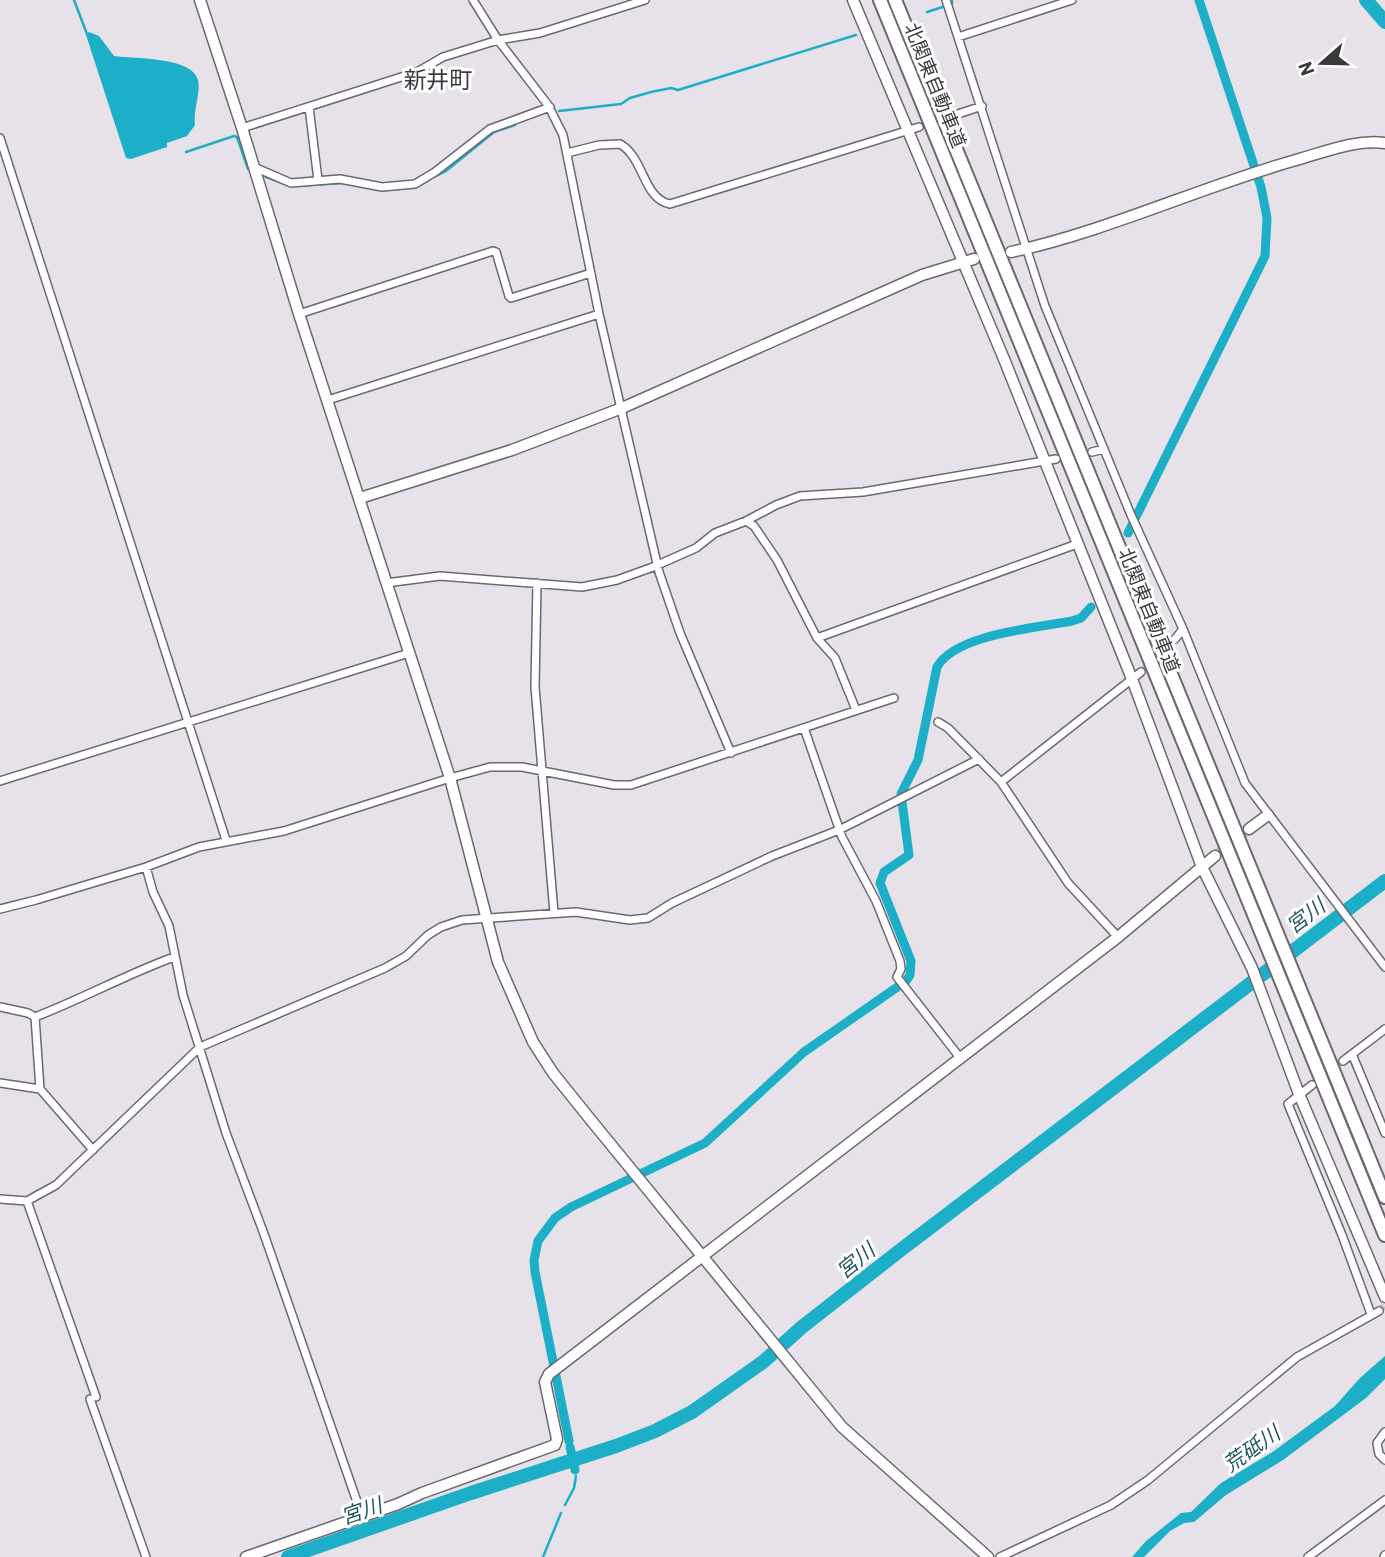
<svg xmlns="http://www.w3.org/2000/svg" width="1385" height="1557" viewBox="0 0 1385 1557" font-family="Barlow,'Noto Sans JP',sans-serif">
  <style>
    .water { fill: #1cafc7 }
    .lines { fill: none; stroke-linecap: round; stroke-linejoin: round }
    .stream { stroke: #1cafc7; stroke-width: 2.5 }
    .canal { stroke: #1cafc7; stroke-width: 9 }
    .river { stroke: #1cafc7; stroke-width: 14 }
    .street-tunnel { stroke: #c5bfc7; stroke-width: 7; stroke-dasharray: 7 3.5; stroke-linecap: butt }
    .secondary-tunnel { stroke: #c5bfc7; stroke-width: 10; stroke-dasharray: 10 5; stroke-linecap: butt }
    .street-casing { stroke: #6d6870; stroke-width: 10 }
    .secondary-casing { stroke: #6d6870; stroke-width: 13 }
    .highway-casing { stroke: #6d6870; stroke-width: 16 }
    .street { stroke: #fff; stroke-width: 7 }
    .secondary { stroke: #fff; stroke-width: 10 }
    .highway { stroke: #fff; stroke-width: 12 }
    .labels { text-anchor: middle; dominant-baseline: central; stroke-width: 6; stroke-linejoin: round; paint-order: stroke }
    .street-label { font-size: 19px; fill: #3b393c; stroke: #fff }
    .water-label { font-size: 21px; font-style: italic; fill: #235863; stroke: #fff }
    .quarter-label { font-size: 23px; fill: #3b393c; stroke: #fff }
  </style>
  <rect width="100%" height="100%" fill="#e7e1ea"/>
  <path class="water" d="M89 32 99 36 114 56C132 59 192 56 198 80 201 93 193 110 195 125L187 136 167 143V147L131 159 126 158 86 35Z
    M1385 1356V1379L1366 1398 1283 1460 1226 1495 1194 1522 1184 1523 1170 1531 1144 1557H1132L1146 1541 1181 1513 1191 1512 1221 1483 1274 1451 1335 1406 1360 1378Z"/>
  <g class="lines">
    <path class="stream" d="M74 0 87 34
      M927 12 952 4V0
      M559 111 621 104 630 98 651 92 671 88 678 90 856 35
      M186 152 234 136 237 137 248 169
      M266 177 286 184
      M420 184 446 171 494 132 515 125
      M292 186 345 183
      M386 190 407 188
      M565 1505 574 1488 576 1476
      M543 1557 561 1513"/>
    <path class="canal" d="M1128 533 1265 256 1267 218 1261 187 1199 0
      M569 1441 535 1272 534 1260 538 1241 555 1218 571 1207 705 1143 804 1052 906 981 910 975 911 961 880 883 884 872 909 855 901 794 918 760 937 667C956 634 1036 628 1072 621L1081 618 1091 607
      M570 1447 575 1470"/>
    <path class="river" d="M1366 0 1385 22
      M288 1557 471 1493 616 1446 655 1431 692 1412 763 1362 802 1327 898 1252 1385 881"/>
    <path class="street-tunnel" d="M1141 672 1175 639
      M1312 1085 1343 1061
      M1379 1311 1385 1305"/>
    <path class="secondary-tunnel" d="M1215 856 1249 829"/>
    <g class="street-casing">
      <path id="street" d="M473 0 498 40 548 105 563 135 599 314 659 572 680 633 731 753
        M946 0 1045 306 1131 515 1183 629 1245 783 1385 967
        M958 37 1072 0
        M309 107 318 180
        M955 115 982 106
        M242 128 417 72 443 57 498 40 540 33 645 0
        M0 138 226 840
        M567 153 599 145 620 144C644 157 643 199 670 204L919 127
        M254 167 291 183 340 179 382 187 415 184 435 172 490 129 550 107
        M299 314 493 251 496 252 509 296 511 298 591 273
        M328 400 599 314
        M1092 452 1104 449
        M746 521 754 526 777 560 817 638 835 658 856 710
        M386 583 440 576 582 587 617 580 653 567 696 548 715 533 746 521 776 505 800 496 863 492 1056 459
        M537 583 535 687 554 913
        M817 638 1077 544
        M1175 639 1183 629
        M938 722 948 728 1001 782 1068 883 1118 937
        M804 728 842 837 876 901 900 961 901 969 897 977 961 1059
        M0 781 409 653
        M1001 782 1141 672
        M146 867 153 892 169 926 183 995 226 1133 264 1234 362 1516
        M0 909 36 900 146 867 199 847 284 831 450 778 490 767H522L614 785H631L894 698
        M0 1007 28 1013 35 1017C82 999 127 974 174 957
        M35 1017 40 1089 93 1150
        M1352 1054 1385 1133
        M1343 1061 1385 1029
        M0 1083 40 1089
        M1312 1085 1288 1104 1342 1235 1371 1314
        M0 1199 27 1201 56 1185 200 1047 385 968 406 956 428 935 441 927 462 920 576 912 630 920 648 918 672 903 772 856 839 830 979 759
        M27 1201 96 1397
        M90 1399 146 1557
        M1385 1432 1377 1443 1379 1454 1385 1460
        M1000 1557 1111 1505 1148 1480 1297 1357 1379 1311
        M1308 1557 1385 1500
        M1384 1557 1385 1555"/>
    </g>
    <g class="secondary-casing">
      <path id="secondary" d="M200 0 242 128 299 314 450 778 498 962 533 1042 553 1073 590 1119 842 1427 988 1557
        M853 0 1004 359 1132 679 1202 867 1252 968 1299 1094 1385 1297
        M1011 252C1108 231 1200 187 1296 160 1325 152 1355 139 1385 143
        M360 498 512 450 622 408 922 275 974 259
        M1249 829 1268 815
        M246 1557 398 1504 422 1493 555 1445 557 1439 545 1382 549 1374 1118 937 1215 856"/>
    </g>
    <g class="highway-casing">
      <path id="highway" d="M880 0 1385 1235
        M895 0 1385 1197"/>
    </g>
    <use href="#street" class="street"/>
    <use href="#secondary" class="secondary"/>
    <use href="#highway" class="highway"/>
  </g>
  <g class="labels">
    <g class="street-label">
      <text transform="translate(936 85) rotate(68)">北関東自動車道</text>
      <text transform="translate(1150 610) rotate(68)">北関東自動車道</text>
    </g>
    <g class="water-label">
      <text transform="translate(1305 915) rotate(-37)">宮川</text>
      <text transform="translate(855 1260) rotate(-39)">宮川</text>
      <text transform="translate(1251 1448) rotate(-35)">荒砥川</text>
      <text transform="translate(361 1510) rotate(-19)">宮川</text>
    </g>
    <g class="quarter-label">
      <text x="438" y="79">新井町</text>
    </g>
  </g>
  <g transform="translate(1322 63) rotate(250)" stroke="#ffffff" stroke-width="5" paint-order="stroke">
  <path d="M0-5L12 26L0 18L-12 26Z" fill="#3b393c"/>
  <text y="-10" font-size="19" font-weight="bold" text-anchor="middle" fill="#3b393c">N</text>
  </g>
</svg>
